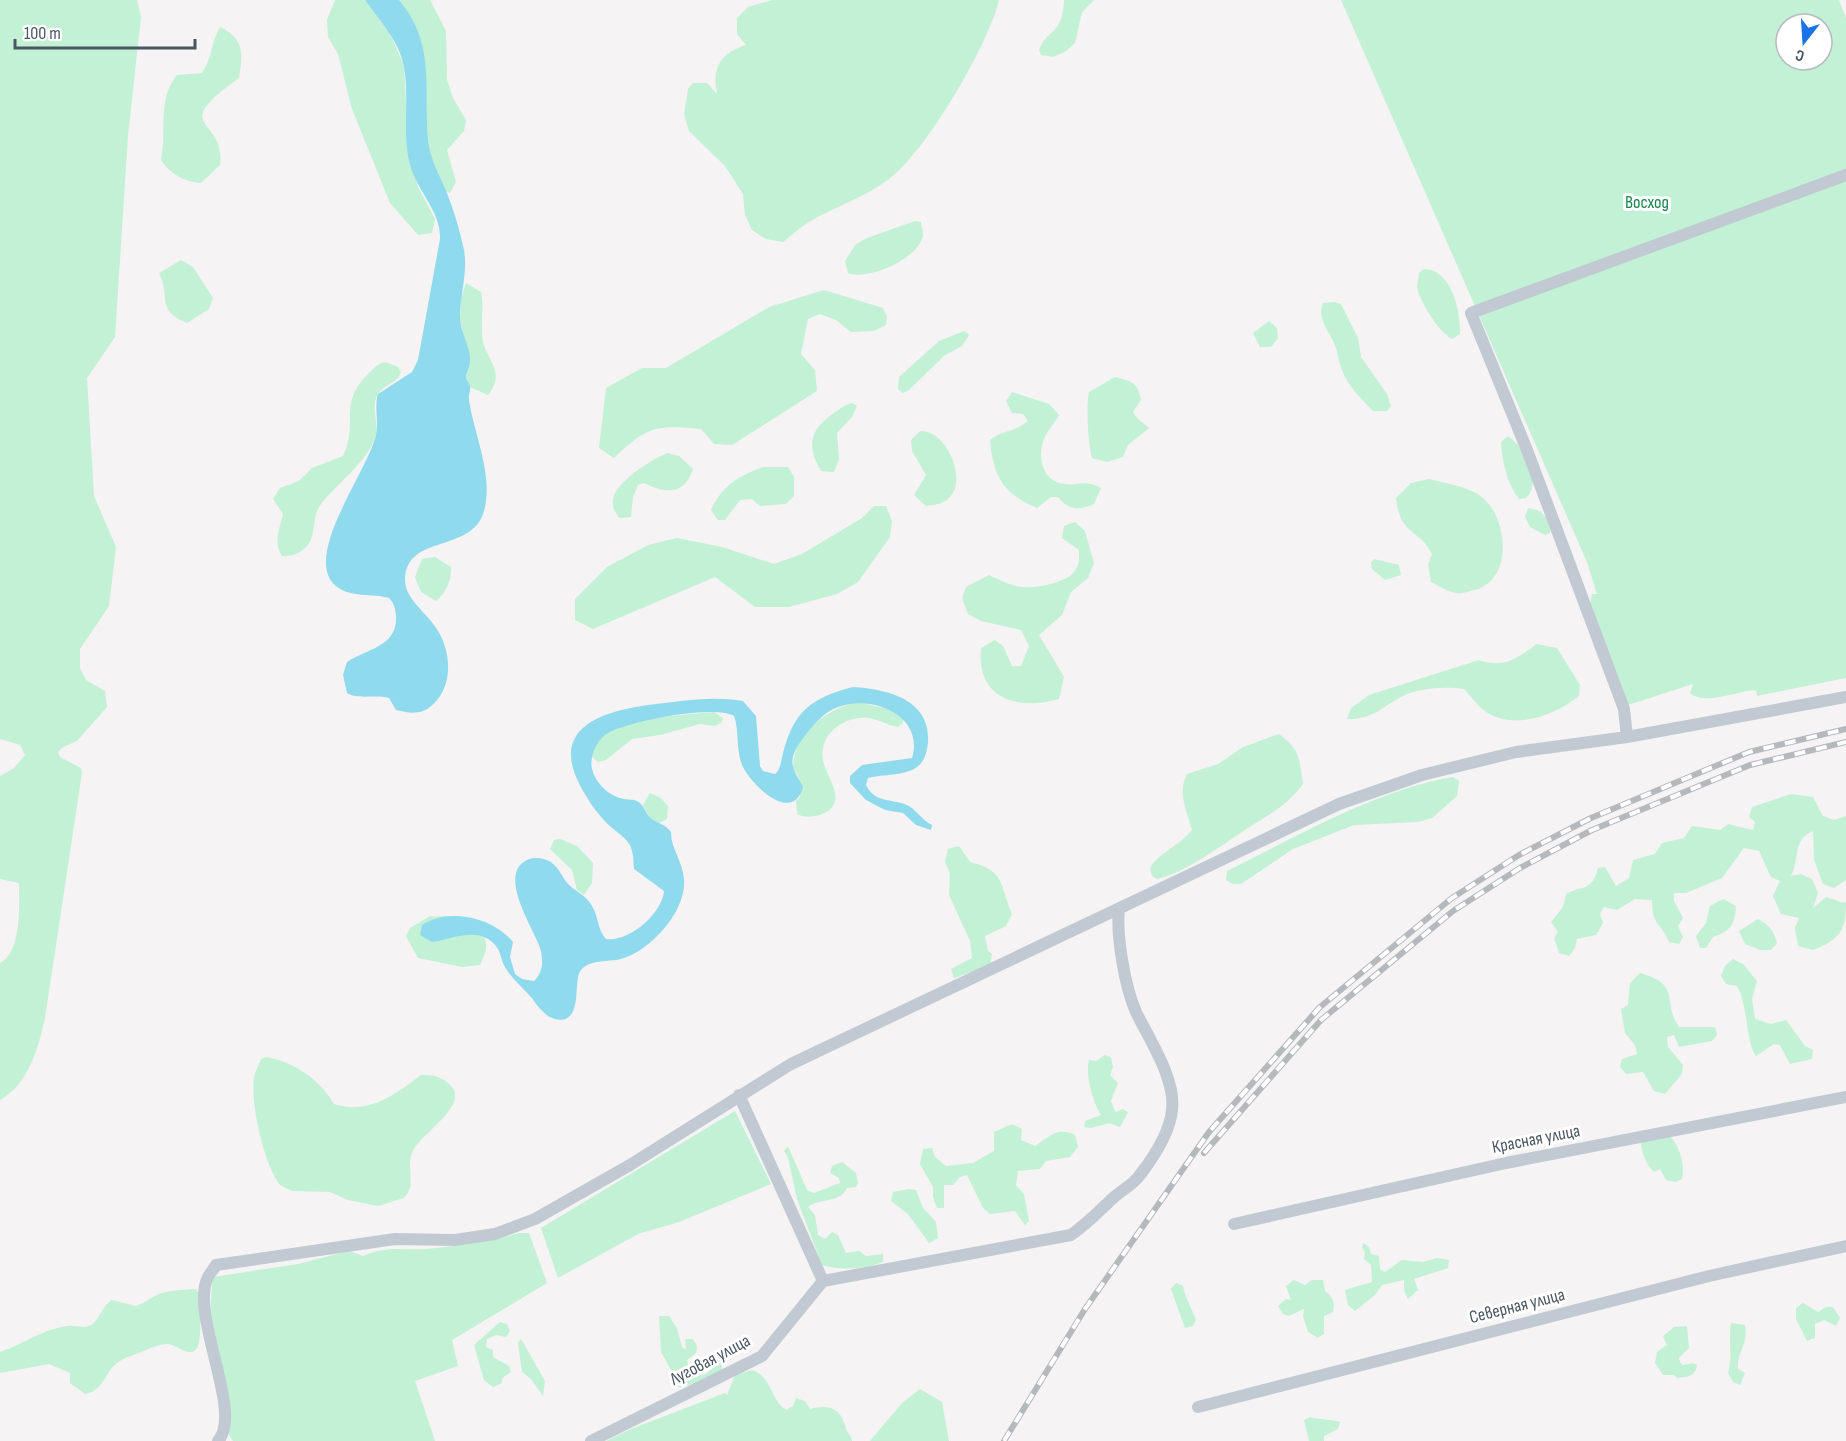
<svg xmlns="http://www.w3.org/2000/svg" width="1846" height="1441" viewBox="0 0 1846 1441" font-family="'Sofia Sans Condensed',sans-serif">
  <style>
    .green { fill: #c3f1d5; fill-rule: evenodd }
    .water { fill: #90daee }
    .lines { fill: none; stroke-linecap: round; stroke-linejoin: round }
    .street { stroke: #c1cad2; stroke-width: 12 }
    .rail-casing { stroke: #b5b8bd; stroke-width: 6 }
    .rail { stroke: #fff; stroke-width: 4; stroke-dasharray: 11; stroke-linecap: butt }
    .labels { text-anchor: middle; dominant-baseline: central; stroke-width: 6; stroke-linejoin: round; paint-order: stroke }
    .park-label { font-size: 18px; fill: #17864f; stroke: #fff }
    .street-label { font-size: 18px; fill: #4a5661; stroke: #fff }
  </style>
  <rect width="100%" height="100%" fill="#f5f3f3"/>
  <path class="green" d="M0 0H137L141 17 128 136 115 337 87 378 94 496 116 547 109 606 80 649V668L86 680 105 691 107 707 77 741 63 747 58 752 60 757 81 768 82 773 45 1018C38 1048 29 1084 0 1100V963C22 952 19 905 19 883L0 879V776L14 768 25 755 20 745 0 739Z
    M335 0H365L390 34 404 65 409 156 418 187 435 219 432 233 418 235 390 203 352 109 338 54 328 37 327 20Z
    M399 0H430L446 31 447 80 453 98 466 120 464 131 447 150 456 182 450 193 436 187Z
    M772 0H999C988 45 931 142 896 173 871 195 844 203 816 218 804 224 793 234 783 242L766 239 752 230 745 215 743 194 725 166 689 131 684 114 688 89 693 83H707L717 94C712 68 720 53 746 45L737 34V18L748 7Z
    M1064 0H1094L1082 12 1075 43 1066 51 1053 57 1041 55 1039 50C1049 26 1062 37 1064 0Z
    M1341 0H1839L1846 18V678L1757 696 1756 690C1736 691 1706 706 1690 693L1693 684 1628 705 1590 605 1592 594H1597L1587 562ZM1786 24H1822V60H1786Z
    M220 27C245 39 243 54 239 78 166 130 226 116 220 165L201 183C185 182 170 174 161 160 167 131 157 99 177 75L202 73C212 59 211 42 220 27Z
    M915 221 921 222C921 226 924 233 923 236 918 259 868 281 848 273L845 261 855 245 867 238Z
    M181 260 193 267 213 298 209 309 187 323C155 310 171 297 159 273Z
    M1424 269C1452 269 1461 313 1460 334L1452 339C1440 334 1419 300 1417 287 1417 283 1419 277 1419 273Z
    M466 283 481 292C484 307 481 319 482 334 483 359 508 370 488 395L470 387 466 378 470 360 460 320 461 298Z
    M824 290 883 308 887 317 886 325 874 331 851 332 836 320 820 314 808 319 801 354 815 370 817 391 732 445 714 444 701 429C655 425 648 426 614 458L599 448 606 388 642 368H666L769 307Z
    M1335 302 1341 304 1358 338 1361 357 1387 394 1391 406 1387 411H1373C1361 399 1348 386 1342 370 1338 361 1338 351 1334 343 1328 330 1317 318 1323 303Z
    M1269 321 1277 328 1278 338 1271 347H1260L1253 333Z
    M964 331 969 335 962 346 945 355 909 390 903 393 898 389 899 377 939 341Z
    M386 362 398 367 401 372C397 384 384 384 378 394 370 406 379 422 376 435 368 463 334 485 319 507 312 519 316 536 307 546 300 553 292 557 282 556 273 544 280 527 283 514L273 499 280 488 299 481 312 468 343 456C360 421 336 405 370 372 376 366 379 363 386 362Z
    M1115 377C1132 381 1138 383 1141 400L1133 412 1138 419 1149 428 1128 445 1123 457 1107 462 1092 458C1088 445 1086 405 1089 392Z
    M1012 392 1049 404 1059 415C1055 423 1047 431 1044 439 1037 457 1042 481 1064 484 1080 486 1084 479 1101 488L1094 504C1079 510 1069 511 1058 497H1051L1037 508C1003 494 993 475 990 440 1005 429 1012 434 1028 421L1023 414 1012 413 1006 401Z
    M852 403 857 406 852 417 837 433 839 459 834 472 821 471C808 448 808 432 830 416 837 411 843 405 852 403Z
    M920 431C947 430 969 481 948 499 942 504 934 505 926 506L914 495 926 475 912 451 911 440Z
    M1508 436C1525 448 1543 482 1526 498L1519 499C1507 484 1502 461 1501 442Z
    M667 453 679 456 693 469C685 495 665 494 644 483L638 485 633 497 631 517 619 518C617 514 613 509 613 505 609 485 651 460 667 453Z
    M763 467H788L794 477V496L786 504 760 506 752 499 740 500 725 520H718L711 510C722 486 738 476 763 467Z
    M1429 479C1445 483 1463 486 1478 494 1508 513 1515 579 1475 590 1469 591 1463 594 1457 593 1448 592 1439 586 1431 582L1428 565 1432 554C1419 528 1400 536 1396 498L1411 483Z
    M874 506H886L892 521 890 537 858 582 837 594 789 607H755L715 577 593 629 575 620V599L607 567 648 545 677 538 722 547 774 564 802 554 862 518Z
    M1528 508 1540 511 1551 522 1550 533 1545 535 1530 527 1525 517Z
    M1075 522 1085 531 1094 563 1088 578 1071 592 1062 615 1039 635 1064 677 1059 699C1018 711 976 699 981 648L995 640 1003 646 1012 666H1021L1029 646 1021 630 981 621 968 614 962 598 966 587 989 575C998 579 1007 584 1016 586 1030 590 1064 584 1074 572 1080 565 1079 558 1079 550L1062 538 1064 526Z
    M435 557 451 567C452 579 446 593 436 601L421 592 415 577 422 559Z
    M1374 559 1399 565 1401 575 1385 580 1372 569 1371 563Z
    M1537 644 1557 648 1580 685 1579 696C1553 717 1508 733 1480 707 1474 701 1469 694 1464 689 1445 686 1416 688 1399 698 1380 709 1370 720 1347 719L1351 708 1369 695 1479 660C1504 669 1517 658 1537 644Z
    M858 702 896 711 904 719 902 724 898 727C887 725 878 719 867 718 842 716 816 737 824 764 829 781 849 805 820 815 811 817 805 818 797 814L796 801 800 797 799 778 793 768C792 734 828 708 858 702Z
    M714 712 723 718 722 722 715 726 700 724 660 735 632 739 606 760 598 762 592 757C594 748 599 738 607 733 632 717 684 715 714 712Z
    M1279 734C1301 750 1299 759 1303 784 1284 809 1267 815 1242 832 1216 849 1188 871 1157 879L1152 876 1150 868C1160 851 1179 847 1192 830 1187 811 1177 793 1187 774L1218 764 1243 747Z
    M1453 777 1459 781 1457 796 1432 818 1418 822 1354 825 1293 849 1241 884H1233L1226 880 1227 871C1299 836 1373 791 1453 777Z
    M650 793 661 798 668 806 667 819 659 823 650 818 643 805Z
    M1791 794 1813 797 1823 816 1834 820 1846 816V880L1834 888 1823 884 1814 860 1813 831C1792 840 1800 859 1791 876L1801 874 1812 879 1818 893 1813 908 1826 897 1844 903 1846 902C1846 930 1841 939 1813 950L1798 946 1795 928 1799 918 1781 914 1773 896 1780 881 1771 877 1759 851 1744 848 1722 878 1686 893H1674V901L1683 918 1678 926 1683 937 1679 944 1669 942C1661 922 1652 927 1652 900L1635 899 1617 910 1604 907 1600 914 1603 923 1596 935 1577 939 1575 948 1569 956 1559 953 1554 938 1558 932 1551 922 1563 907 1566 894C1582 885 1592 892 1598 868L1605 867 1616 886 1629 878 1633 860 1655 854 1662 843 1684 838 1692 826 1720 830 1728 824 1753 830 1755 822 1749 817 1752 807Z
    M560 839 577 846 593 863 592 883 584 895 577 890 572 870 550 849 554 840Z
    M959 846 970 862C1006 871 999 884 1012 914L1006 926 985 936 988 951 992 954 990 966 954 978 951 969 972 958 970 941 949 895 950 874 945 862 948 849Z
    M1723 899 1736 906C1735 924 1731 931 1713 937L1706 948H1700L1696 936 1706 923 1710 906Z
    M430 916C437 918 442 915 449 916 464 917 488 929 486 947 486 953 482 960 480 965L462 967 418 958 406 936 410 928Z
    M1758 919C1769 925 1774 931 1777 943L1771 950H1760L1745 944 1739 931Z
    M1733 959 1743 964 1757 981 1752 999 1755 1019 1771 1024 1786 1020 1805 1046 1813 1050 1812 1059 1790 1064 1780 1045 1774 1044 1756 1056C1746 1044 1748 1004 1737 986L1726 984 1721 976 1725 966Z
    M1640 973C1683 985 1661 1001 1679 1027H1715L1717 1035 1712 1041 1679 1047 1674 1035 1667 1037 1668 1047 1683 1065 1682 1074 1665 1094 1654 1091 1643 1072 1626 1074 1620 1067 1622 1059 1637 1054 1635 1045 1625 1033 1621 1009 1628 1005 1630 983Z
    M1105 1055 1111 1057 1113 1067 1110 1075 1118 1083 1111 1101 1115 1112 1123 1109 1128 1112 1120 1127 1109 1123 1091 1128 1084 1127 1085 1121 1101 1115C1093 1103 1085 1074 1089 1060L1096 1061Z
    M266 1057C295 1062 320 1080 334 1104 368 1115 395 1095 421 1075 433 1075 442 1076 451 1086 470 1106 418 1135 412 1153 406 1170 417 1184 404 1198L378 1206 348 1200 330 1192 292 1191 280 1185C264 1165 250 1102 254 1077 255 1071 259 1065 261 1059Z
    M735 1111 771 1184 679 1222 638 1234 558 1278 541 1228Z
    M1012 1124 1022 1129 1021 1140 1035 1146C1049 1137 1057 1126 1075 1135L1078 1147 1070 1157 1046 1161 1040 1169 1018 1171 1016 1185 1024 1194 1029 1221 1025 1225 1015 1211 990 1214 983 1208 967 1175 960 1177 953 1185H944V1208H937L933 1197V1187L920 1164 923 1149 932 1148 935 1157 946 1166 973 1163 994 1151V1132Z
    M1670 1136C1680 1147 1685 1164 1682 1179L1675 1182 1666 1180 1660 1169 1654 1172C1646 1165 1641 1151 1641 1141Z
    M788 1146 807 1190 814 1193 840 1183 839 1178 830 1173 832 1166 842 1162 856 1173 858 1183 856 1187 847 1188C841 1203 819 1198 808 1207L815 1215 818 1235 825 1239 832 1232 838 1235 846 1253 859 1251 866 1256 883 1254V1262C866 1269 840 1271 822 1265L797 1199 788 1158 784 1151Z
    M909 1189 916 1190 923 1208 936 1222 938 1238 929 1243 908 1214 891 1201 893 1192Z
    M519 1233H529L547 1283 452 1340 458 1366 415 1381 435 1441H233L229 1435C219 1385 206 1328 213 1277L298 1264 349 1251 363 1256C389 1244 409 1252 436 1248 464 1245 492 1241 519 1233Z
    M1363 1243 1369 1247 1371 1254 1379 1256 1380 1269 1385 1272 1402 1260 1423 1262 1437 1258 1449 1260 1448 1268 1414 1279 1418 1290 1408 1299 1404 1290V1280L1382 1285 1375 1295 1355 1311 1348 1305 1345 1290 1372 1282 1371 1265 1364 1259 1365 1252 1362 1248Z
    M1294 1280 1305 1285 1312 1280H1323L1325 1291C1333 1297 1335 1302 1333 1312L1324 1316V1334L1318 1338 1308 1332 1303 1316 1304 1309 1289 1316 1283 1314 1278 1306 1286 1299 1291 1300 1286 1286Z
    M1176 1283 1183 1286C1185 1299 1192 1308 1196 1320L1193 1326 1185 1328 1171 1289Z
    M195 1289 200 1294C200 1304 202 1341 197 1348 189 1359 178 1345 168 1344 161 1344 153 1347 146 1350 138 1354 124 1357 117 1363 104 1373 104 1391 85 1394L70 1383V1373L49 1364 0 1373V1352C22 1345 43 1329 67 1326 75 1325 83 1329 91 1325 100 1319 102 1306 112 1300L135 1306C144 1304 149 1298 157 1295 169 1290 182 1290 195 1289Z
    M1803 1303 1818 1312 1826 1307H1833L1840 1318 1836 1326 1824 1320 1815 1324V1338L1807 1341 1796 1319V1308Z
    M659 1316H669L677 1328 682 1347 686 1350 685 1339H693L697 1346 696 1353 687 1360 691 1378 706 1374 712 1369 711 1359 714 1354 722 1357V1370L685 1387H673L671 1370 661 1352Z
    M500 1322 507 1324 510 1331 506 1337 496 1335 487 1339 486 1347 493 1350V1357L509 1366 511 1372 502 1378V1383L493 1387 484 1380 474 1345Z
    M1731 1323 1745 1325C1749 1345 1736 1352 1738 1369L1745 1373 1740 1385 1733 1382 1728 1373C1733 1357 1728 1340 1731 1323Z
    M1687 1326 1689 1348 1679 1358 1680 1362 1683 1365 1693 1363 1697 1365C1696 1376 1687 1377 1678 1378L1673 1375H1663L1655 1363 1657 1352 1667 1345 1663 1336 1674 1327Z
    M521 1339 545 1381 543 1396 531 1379 522 1372 518 1343Z
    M752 1370C772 1376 770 1400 786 1410L793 1406 796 1398 805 1401 810 1409C830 1404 841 1408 846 1429 848 1434 852 1436 852 1441H606L631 1429 725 1393 727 1395 735 1375Z
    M920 1389 942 1402 949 1441H870L902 1403Z
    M1310 1417C1321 1420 1329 1419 1340 1422L1338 1429 1324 1436V1441H1309L1304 1420Z"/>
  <path class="water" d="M365 0H399C438 46 422 94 429 147 432 162 441 179 447 193 454 211 460 231 464 250 468 273 460 294 460 317 460 332 471 347 470 361 470 367 466 373 466 378 467 381 470 384 470 387 471 391 468 395 469 400 474 434 494 476 484 511 472 554 406 533 405 580 405 598 425 612 434 625 452 649 455 687 430 707 420 715 408 713 396 710L389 698C376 694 358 700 347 693L343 675 347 662C368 648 398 647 396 615 395 608 394 603 389 598 372 593 350 598 336 586 301 557 368 471 376 435 379 421 374 407 378 394L412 372 418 360 440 239C441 212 419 193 411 168 401 135 410 101 404 67 400 42 379 20 365 0Z
    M853 687C886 689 931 699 928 742 927 752 925 761 917 767 905 776 883 774 868 778L866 785C875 804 893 798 909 806 917 811 922 820 932 825L931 830 916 825 903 813 885 810 866 800 850 783V776L862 765 912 758C925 715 871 694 838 707 824 712 813 725 804 737 798 745 790 756 793 766 794 773 800 780 803 787 793 824 753 787 743 767 735 750 740 732 734 716 715 704 628 721 608 733 597 739 589 757 592 769 596 784 609 796 624 799 629 800 633 799 637 801 645 805 645 814 652 819 658 823 666 825 671 832 671 849 683 862 684 879 687 910 652 949 624 958 611 963 591 958 581 970 572 979 585 1026 555 1019 546 1017 537 1006 532 998 523 988 512 979 505 967 501 961 501 952 496 946 480 925 452 939 432 942L420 935 422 925C450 907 493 918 513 942L510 957 515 974 522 979 534 981C543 972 543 963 541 951 536 931 494 873 529 859 536 857 544 858 551 862 559 868 562 877 568 884 576 892 586 895 592 906 599 917 597 929 606 939 629 942 662 914 664 891L634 869C633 863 634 857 632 851 630 840 619 834 611 827 598 816 584 795 577 779 551 721 616 709 656 704 686 700 714 696 743 701L756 716 760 766 763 771 775 774C781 769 781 761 783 753 794 711 811 698 853 687Z"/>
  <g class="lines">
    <path class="street" d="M1627 737 1624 709 1527 450 1471 313 1846 175
      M739 1095 823 1281
      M1234 1224 1506 1163 1846 1097
      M1198 1407 1709 1276 1846 1246
      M218 1441C244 1413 189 1313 208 1277 210 1273 214 1269 216 1265L395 1239 455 1240 495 1234 535 1219 630 1165 791 1064 1339 804 1422 775 1516 752 1627 737 1846 697
      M591 1441 762 1356 823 1281 1071 1235C1089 1222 1097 1213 1112 1199 1121 1190 1132 1186 1140 1175 1153 1158 1170 1132 1172 1110 1176 1079 1149 1039 1136 1012 1125 987 1116 936 1119 909"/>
    <g class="rail-casing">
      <path id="rail" d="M1204 1153 1321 1020 1453 911 1520 868 1592 830 1750 765 1846 742
        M1004 1441 1085 1309 1209 1132 1320 1007 1452 898 1519 855 1591 818 1749 752 1846 729"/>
    </g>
    <use href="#rail" class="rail"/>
  </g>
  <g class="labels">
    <g class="park-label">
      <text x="1647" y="202">Восход</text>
    </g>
    <g class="street-label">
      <text transform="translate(1536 1139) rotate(-11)">Красная улица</text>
      <text transform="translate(1517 1306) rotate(-14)">Северная улица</text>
      <text transform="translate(710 1360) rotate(-28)">Луговая улица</text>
    </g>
  </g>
  <g transform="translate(1804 42) rotate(197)"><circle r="28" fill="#ffffff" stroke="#b7bbc0" stroke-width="1.5"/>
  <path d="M0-4.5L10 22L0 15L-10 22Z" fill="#1a73e8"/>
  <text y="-9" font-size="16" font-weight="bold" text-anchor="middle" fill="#4a5661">С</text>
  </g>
  <path d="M15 39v9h180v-9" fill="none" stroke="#4a5661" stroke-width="3"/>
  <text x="24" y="39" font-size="18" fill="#4a5661" stroke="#ffffff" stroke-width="4.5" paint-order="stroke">100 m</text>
</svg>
